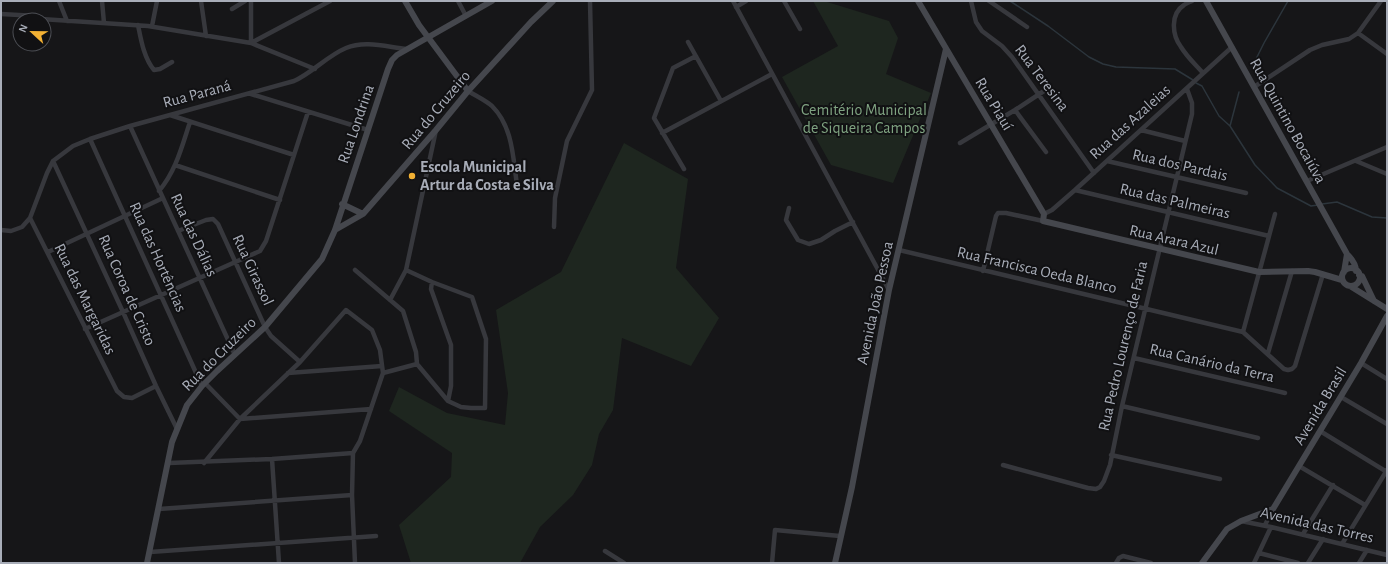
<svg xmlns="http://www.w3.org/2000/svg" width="1388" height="564" viewBox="0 0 1388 564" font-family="'Alegreya Sans',sans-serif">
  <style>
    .green { fill: #1e261f }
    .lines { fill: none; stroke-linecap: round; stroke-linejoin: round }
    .stream { stroke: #2c353c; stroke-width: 1.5 }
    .street { stroke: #37383d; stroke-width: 4.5 }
    .secondary { stroke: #45474d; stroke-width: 6 }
    .poi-dot { fill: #f2b134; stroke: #111113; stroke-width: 1.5 }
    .labels { text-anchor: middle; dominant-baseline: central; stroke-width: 4; stroke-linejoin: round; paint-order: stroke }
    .street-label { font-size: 16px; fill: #a8adb8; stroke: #111113 }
    .park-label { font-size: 16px; fill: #7fa381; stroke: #111113 }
    .poi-label { font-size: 16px; font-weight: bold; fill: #a8adb8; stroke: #111113; text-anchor: start }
  </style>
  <rect width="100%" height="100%" fill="#161618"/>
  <path class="green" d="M813 1H824L889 21 898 38 886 74 931 93 893 183 831 165 782 77 838 46Z
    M624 143 688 179 676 268 719 318 691 366 622 338 613 410 599 434 592 465 573 495 540 527 520 563H411L399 525 451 477 452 453 389 411 399 387 447 413 505 425 508 393 496 310 561 272Z"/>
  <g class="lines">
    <path class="stream" d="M1010 1 1048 26 1089 57 1103 64 1116 67 1175 69 1193 80
      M1252 67 1264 43 1288 1
      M1196 83 1202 86 1219 116 1230 126 1255 165 1277 188 1311 206 1318 205
      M1230 126 1239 92
      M1322 204 1337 202 1372 217 1387 218"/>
    <path class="street" d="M59 1 67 21
      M102 1 104 23
      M201 1 206 36
      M251 1V43L330 1
      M458 1 466 16
      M733 1 889 290
      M784 1 800 29
      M971 1 976 22 982 31 1002 46 1012 57 1094 173
      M989 1 1027 27
      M1192 1C1190 2 1186 3 1184 5 1170 14 1172 35 1181 47 1187 57 1196 65 1203 73
      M736 7 746 1
      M232 9 245 1
      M1 14 37 16 41 19 148 26 251 43 315 69
      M138 25C141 40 144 58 154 70L160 69 172 62
      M152 26 157 1
      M1358 33 1387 54
      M688 42 721 101
      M1254 87 1310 50 1322 45 1349 39 1358 33 1381 1
      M468 91C476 96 485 100 492 106 513 127 513 158 517 185
      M251 94 368 130
      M1015 110 1046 152
      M170 115 294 155
      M130 126 235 355
      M1141 130 1185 141
      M662 133 772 74
      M90 139 202 386
      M960 143 1015 110 1050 87
      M53 161 123 312 156 386 177 429
      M1107 161 1246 193
      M1356 161 1387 174
      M175 165 280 200
      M684 169 654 118 673 68 696 56
      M1307 181 1387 147
      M1075 190 1269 236
      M159 191C176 171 182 146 190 122
      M789 208 786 220 798 240 809 244 821 240 835 231 853 222
      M1044 214 1052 210 1075 190 1232 47
      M30 218 117 391 124 397 132 398 156 386
      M554 227 555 198 567 141 592 90 590 1
      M1 230 11 231 22 227 30 218 47 173 53 161 73 146 90 139 130 126 294 81C312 73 327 56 346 48 365 40 387 47 407 49
      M178 231 206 220 213 219 218 224 265 327 271 336 300 362
      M899 250 1243 332 1284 369 1288 370 1292 369 1295 366 1323 274
      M48 252 163 198
      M355 270 403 311 416 352 417 364 448 401 461 407 471 408H485L486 339 472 297 432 282 406 270
      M983 271 996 216 998 213H1006L1043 221
      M432 282 431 289 451 345V386L448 401
      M390 300 406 270 436 130
      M85 329 260 251 266 241 308 112
      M1243 332 1275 214
      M1268 353 1292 271
      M1134 358 1285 393
      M1361 363 1387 379
      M288 373 382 366
      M383 373 417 364
      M205 383 240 419 371 409
      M1341 397 1387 424
      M1122 406 1258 438
      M1320 431 1387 472
      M1111 455 1220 479
      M272 459 279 563
      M169 463 272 459 353 453
      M204 463 240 419 300 362 346 310 372 330 380 350 383 373 360 441 353 453 352 495 355 563
      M1003 465 1088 488 1096 489 1100 487 1104 481 1110 465 1122 406 1192 114V103L1187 89
      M1299 466 1365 505
      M159 509 352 495
      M1241 521 1271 527 1387 555
      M1265 525 1273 509
      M1303 534 1333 485
      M1342 544 1387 470
      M605 551 624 563
      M150 552 376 536
      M1259 553 1298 563
      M772 563 775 530 840 536
      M1116 563 1119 558 1123 556 1151 563
      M1254 563 1271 527
      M1308 563 1323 539
      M1359 563 1367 550"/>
    <path class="secondary" d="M405 1 419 25 468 91
      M918 1 1044 214 1043 221 1259 272 1308 271 1315 272 1342 280
      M1206 1 1347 254C1351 258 1356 265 1356 271
      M342 204 363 214
      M335 230 363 214 436 130 468 91 531 22 553 1
      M1342 277a9 9 0 1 1 18 0a9 9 0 1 1-18 0Z
      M1344 272 1347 254
      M1359 275 1362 276 1374 301
      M1350 286 1387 309
      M147 563 172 442 187 405 202 386 217 371 265 327 322 259 335 230 388 69 392 60 397 55 492 1
      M835 563 852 487 889 290 946 49
      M1202 563 1227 529 1241 521 1273 509 1361 363 1387 316"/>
  </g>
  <circle class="poi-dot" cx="412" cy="176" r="4"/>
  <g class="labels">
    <g class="street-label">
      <text transform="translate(1042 78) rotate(53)">Rua Teresina</text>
      <text transform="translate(197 94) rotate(-15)">Rua Paraná</text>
      <text transform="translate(994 104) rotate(59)">Rua Piauí</text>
      <text transform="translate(436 110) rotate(-50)">Rua do Cruzeiro</text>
      <text transform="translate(1288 121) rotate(61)">Rua Quintino Bocaiúva</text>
      <text transform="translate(1130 122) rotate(-42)">Rua das Azaleias</text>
      <text transform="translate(356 124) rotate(-71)">Rua Londrina</text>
      <text transform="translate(1180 165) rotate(13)">Rua dos Pardais</text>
      <text transform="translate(1175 201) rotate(13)">Rua das Palmeiras</text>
      <text transform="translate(194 235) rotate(65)">Rua das Dálias</text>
      <text transform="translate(1174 240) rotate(13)">Rua Arara Azul</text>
      <text transform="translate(158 257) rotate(66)">Rua das Hortências</text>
      <text transform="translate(253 270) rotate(65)">Rua Girassol</text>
      <text transform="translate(1037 270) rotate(13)">Rua Francisca Oeda Blanco</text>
      <text transform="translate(127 290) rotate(66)">Rua Coroa de Cristo</text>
      <text transform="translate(85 299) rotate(64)">Rua das Margaridas</text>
      <text transform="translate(875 303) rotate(-78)">Avenida João Pessoa</text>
      <text transform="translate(1123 346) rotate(-77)">Rua Pedro Lourenço de Faria</text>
      <text transform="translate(219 354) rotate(-45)">Rua do Cruzeiro</text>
      <text transform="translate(1212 363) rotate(13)">Rua Canário da Terra</text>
      <text transform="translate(1320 406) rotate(-59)">Avenida Brasil</text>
      <text transform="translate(1317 525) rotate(13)">Avenida das Torres</text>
    </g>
    <g class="park-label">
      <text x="864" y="110">Cemitério Municipal<tspan x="864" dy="18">de Siqueira Campos</tspan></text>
    </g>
    <g class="poi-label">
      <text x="420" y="167">Escola Municipal<tspan x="420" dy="18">Artur da Costa e Silva</tspan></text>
    </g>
  </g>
  <rect width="1388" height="564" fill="none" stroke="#a8adb8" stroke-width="4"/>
  <g transform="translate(32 32) rotate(292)"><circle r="19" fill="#111113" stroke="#4d4f55"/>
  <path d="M0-3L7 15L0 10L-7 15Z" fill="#f2b134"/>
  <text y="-6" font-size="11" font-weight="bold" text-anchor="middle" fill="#a8adb8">N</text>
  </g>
</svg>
